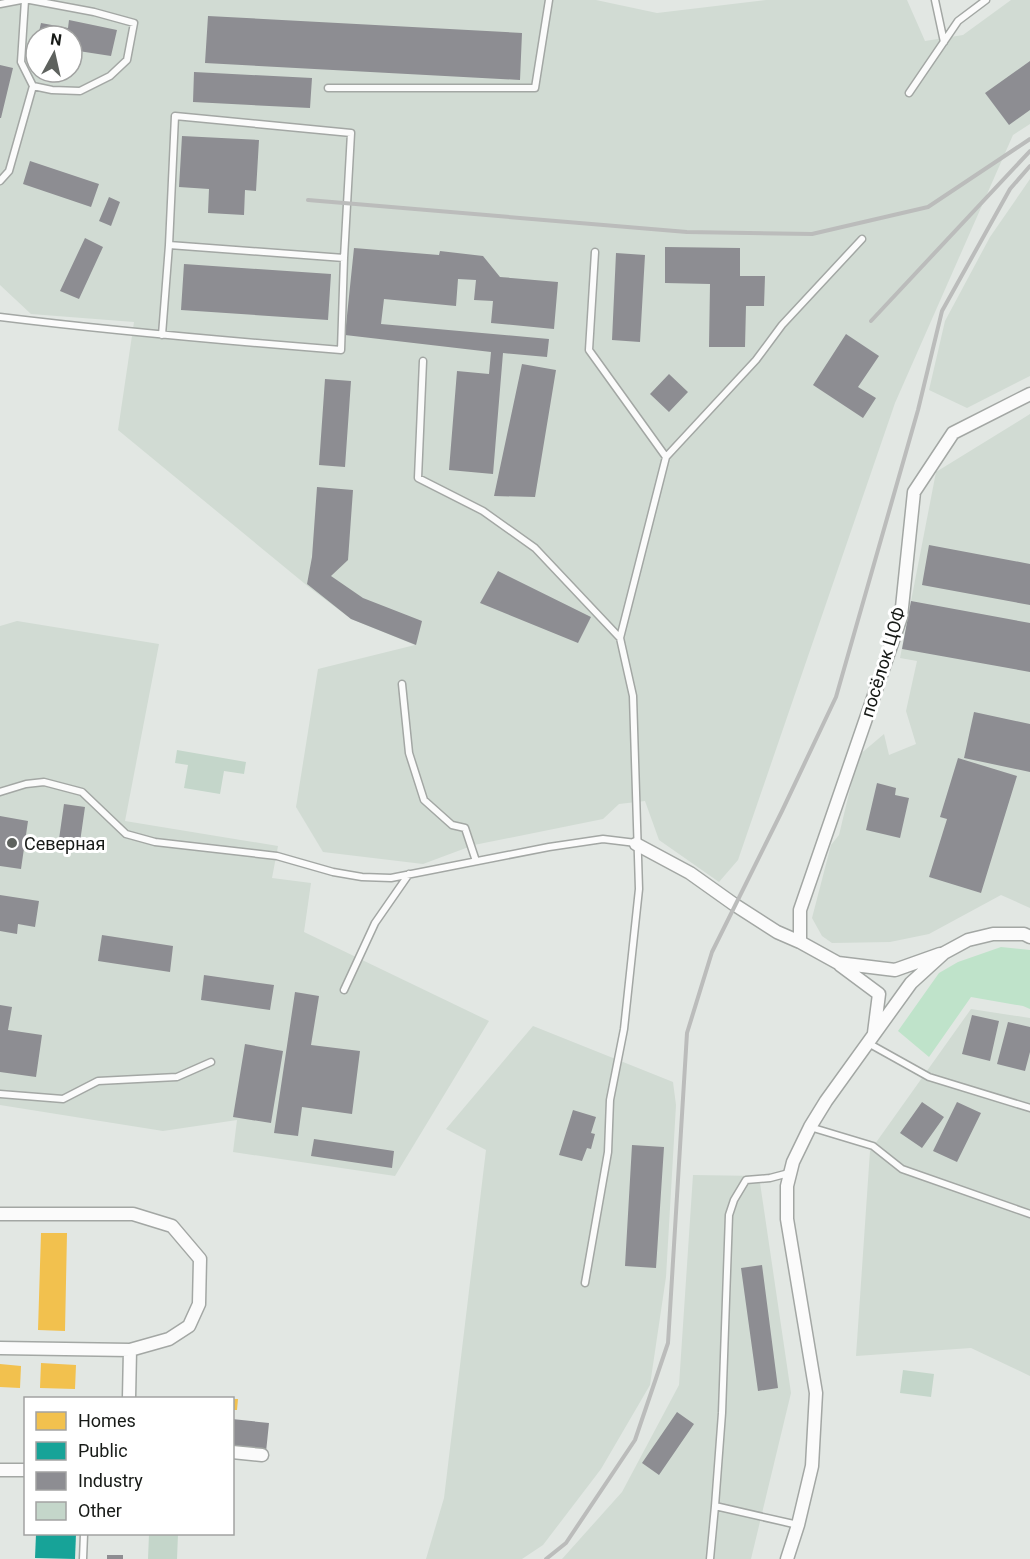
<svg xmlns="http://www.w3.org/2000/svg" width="1030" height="1559" viewBox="0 0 1030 1559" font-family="Roboto,sans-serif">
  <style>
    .built { fill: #d1dbd3; fill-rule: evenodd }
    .green { fill: #bfe3ca }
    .homes { fill: #f2c14e }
    .public { fill: #17a398 }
    .industry { fill: #8d8d92 }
    .building { fill: #c4d6ca }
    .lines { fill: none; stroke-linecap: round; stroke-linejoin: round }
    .service-casing { stroke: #a3a7a4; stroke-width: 9 }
    .minor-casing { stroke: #a3a7a4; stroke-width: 15 }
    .service { stroke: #fbfbfb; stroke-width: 6 }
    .minor { stroke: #fbfbfb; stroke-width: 12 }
    .rail { stroke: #bbbcbb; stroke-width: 4 }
    .poi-dot { fill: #5e625e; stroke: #fff; stroke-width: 2 }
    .labels { text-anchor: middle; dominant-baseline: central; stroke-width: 6; stroke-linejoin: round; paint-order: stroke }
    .street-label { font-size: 18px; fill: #171a17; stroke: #fff }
    .poi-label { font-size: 18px; fill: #171a17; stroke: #fff; text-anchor: start }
  </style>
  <rect width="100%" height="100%" fill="#e2e7e3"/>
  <path class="built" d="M0 0H596L657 13 766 0H907L925 41 963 35 1011 0H1030V124L1013 135 895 403 738 860 719 882 659 840 645 801 619 804 603 819 474 845 423 864 323 852 296 807 318 669 415 645 351 619 310 588 118 430 134 322 31 314 0 285ZM36 36H72V72H36Z
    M1030 179V376L967 408 929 390 945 321 990 237Z
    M1030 414V908L1001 895 929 934 890 942 832 943 822 936 812 918 831 845 839 835 858 756 884 734 889 755 916 744 906 711 917 661 900 658 936 472Z
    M17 621 159 644 125 821 278 846 272 878 311 883 304 932 489 1021 395 1176 233 1152 237 1120 163 1131 0 1105V626Z
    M971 1009 1030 1018V1376L971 1348 856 1356 870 1151Z
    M533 1026 673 1082 676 1105 666 1277 650 1385 601 1469 543 1545 522 1559H426L444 1498 486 1150 446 1129Z
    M693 1175 759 1176 791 1393 751 1559H562L622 1492 679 1385Z"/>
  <path class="green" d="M1001 947 1030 950V1009L1023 1006 971 997 929 1057 898 1031 939 973 958 962Z"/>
  <path class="homes" d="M41 1233H67L65 1331 38 1330Z
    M41 1363 76 1365 75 1389 40 1388Z
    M0 1364 21 1366 20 1388 0 1387Z
    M232 1399H238L237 1410H232Z"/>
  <path class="public" d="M36 1534H76L75 1559 35 1558Z"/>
  <path class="industry" d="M208 16 522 33 520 80 205 63Z
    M69 20 117 30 111 56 72 50V36H38L41 23 68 28Z
    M1030 61V110L1009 125 985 93Z
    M0 65 13 68 1 118H0Z
    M194 72 312 78 310 108 193 102Z
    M182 136 259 140 256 191 245 190 244 215 208 213 209 189 179 187Z
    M30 161 99 184 91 207 23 184Z
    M109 197 120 202 111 226 99 221Z
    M85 238 103 247 79 299 60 291Z
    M665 247 740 248V276H765L764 306H746L745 347H709L710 284 665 283Z
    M354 248 439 255 440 251 483 256 500 277 558 282 554 329 491 323 493 301 474 300 476 280 458 279 456 306 384 299 381 324 549 339 547 357 503 353 493 474 449 470 457 371 489 374 491 352 345 335Z
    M616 253 645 255 640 342 612 340Z
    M184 264 331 274 328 320 181 310Z
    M846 334 879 356 858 387 876 398 863 418 813 385Z
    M522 364 556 370 535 497 494 496Z
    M669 374 688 392 669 412 650 394Z
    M325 379 351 381 345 467 319 465Z
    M317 487 353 490 348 560 331 576 363 598 422 621 416 645 351 619 307 584 312 557Z
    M929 545 1030 564V605L922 585Z
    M498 571 591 617 578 643 480 603Z
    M911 601 1030 623V672L902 649Z
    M974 712 1030 724V772L964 758Z
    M958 758 1017 776 981 893 929 877 947 819 940 817Z
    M877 783 896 788 895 795 909 798 900 838 866 830Z
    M64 804 85 807 80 842 59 839Z
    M0 816 28 821 21 869 0 866Z
    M0 895 39 901 35 927 18 924 17 934 0 931Z
    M102 935 173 946 170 972 98 961Z
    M204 975 274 985 270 1010 201 1000Z
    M295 992 319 996 311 1045 360 1051 352 1114 302 1107 298 1136 274 1133Z
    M0 1005 12 1007 8 1030 42 1035 36 1077 0 1072Z
    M972 1015 999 1021 990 1061 962 1054Z
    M1008 1022 1030 1027V1052L1025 1071 997 1064Z
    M245 1044 283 1051 271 1123 233 1117Z
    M922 1102 944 1117 922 1148 900 1133Z
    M957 1102 981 1113 957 1162 933 1151Z
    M573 1110 596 1117 591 1133 595 1134 591 1149 587 1148 582 1161 559 1155Z
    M314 1139 394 1151 392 1168 311 1156Z
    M632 1145 664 1147 656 1268 625 1266Z
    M762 1265 778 1388 758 1391 741 1268Z
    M677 1412 694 1424 659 1475 642 1463Z
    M232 1419 269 1423 266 1452 232 1448Z
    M107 1555H123V1559H107Z"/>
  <path class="building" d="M177 750 246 762 244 774 224 771 220 794 184 788 188 765 175 763Z
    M903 1370 934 1374 931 1397 900 1393Z
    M149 1534H178L177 1559H148Z"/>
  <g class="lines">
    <g class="service-casing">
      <path id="service" d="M25 0 21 62 33 86 52 90 80 91 110 76 127 60 134 23 94 12 30 0
        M935 0 944 42
        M0 4 21 0
        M328 88H535L549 0
        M909 93 958 21 986 0
        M0 181 9 171 33 86
        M169 245 175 116 351 133 344 258
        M595 252 589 350 666 457
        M0 317C114 331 227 341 341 350L344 258 169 245 162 335
        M423 361 418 478 483 511 535 548 620 638
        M402 684 409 753 424 800 452 825 465 828 476 861
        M0 792 26 784 44 782 82 792 126 834 155 842 277 856 333 872 362 877 391 878 549 847 603 839 636 843
        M344 990 375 923 409 874
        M868 1043 929 1077 1030 1108
        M0 1094 63 1099 98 1081 177 1077 211 1062
        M810 1127 873 1146 902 1169 1030 1214
        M585 1283 608 1152 610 1100 624 1029 639 889 633 696 620 638 666 457 756 360 782 325 862 239
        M715 1506 722 1413 729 1215 734 1200 746 1180 770 1178 789 1173
        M83 1559 84 1534
        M710 1559 715 1506 798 1525"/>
    </g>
    <g class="minor-casing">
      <path id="minor" d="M636 844 690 873 735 905 777 932 800 942 838 963 895 970 940 954
        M800 942V910L901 617 914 492 953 433 1030 394
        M840 965 879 994 874 1033
        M0 1214H133L172 1226 200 1259 199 1304 189 1326 169 1339 130 1350 0 1348
        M129 1398 130 1350
        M232 1452 262 1455
        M0 1470H26
        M787 1559 798 1525 812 1466 816 1393 787 1219V1186L793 1162 810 1127 826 1101 911 983 944 953 968 940 993 934H1024L1030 937"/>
    </g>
    <use href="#service" class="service"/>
    <use href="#minor" class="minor"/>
    <path class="rail" d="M308 200 687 232 812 234 928 207 1030 139
      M871 321 1030 151
      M546 1559 566 1543 635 1440 668 1343 687 1033 712 952 782 811 836 697 918 410 942 311 1010 189 1030 166"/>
  </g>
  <circle class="poi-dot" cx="12" cy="843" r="6"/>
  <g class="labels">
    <g class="street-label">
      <text transform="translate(883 662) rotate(-73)">посёлок ЦОФ</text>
    </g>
    <g class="poi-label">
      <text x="24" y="843">Северная</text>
    </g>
  </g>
  <rect x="24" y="1397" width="210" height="138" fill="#ffffff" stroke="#a2a3a2" stroke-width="1.5"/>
  <rect x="36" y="1412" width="30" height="18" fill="#f2c14e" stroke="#a2a3a2" stroke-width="1.5"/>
  <text x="78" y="1427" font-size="18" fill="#171a17">Homes</text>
  <rect x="36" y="1442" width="30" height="18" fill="#17a398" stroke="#a2a3a2" stroke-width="1.5"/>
  <text x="78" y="1457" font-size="18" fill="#171a17">Public</text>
  <rect x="36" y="1472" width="30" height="18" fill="#8d8d92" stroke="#a2a3a2" stroke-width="1.5"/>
  <text x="78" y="1487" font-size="18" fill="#171a17">Industry</text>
  <rect x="36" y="1502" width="30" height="18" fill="#c4d6ca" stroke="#a2a3a2" stroke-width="1.5"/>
  <text x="78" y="1517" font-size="18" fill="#171a17">Other</text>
  <g transform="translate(54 54) rotate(8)"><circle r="28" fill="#ffffff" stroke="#a2a3a2" stroke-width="1.5"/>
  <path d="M0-4.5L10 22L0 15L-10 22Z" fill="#5e625e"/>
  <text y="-9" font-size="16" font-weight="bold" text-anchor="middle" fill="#171a17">N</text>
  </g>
</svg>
